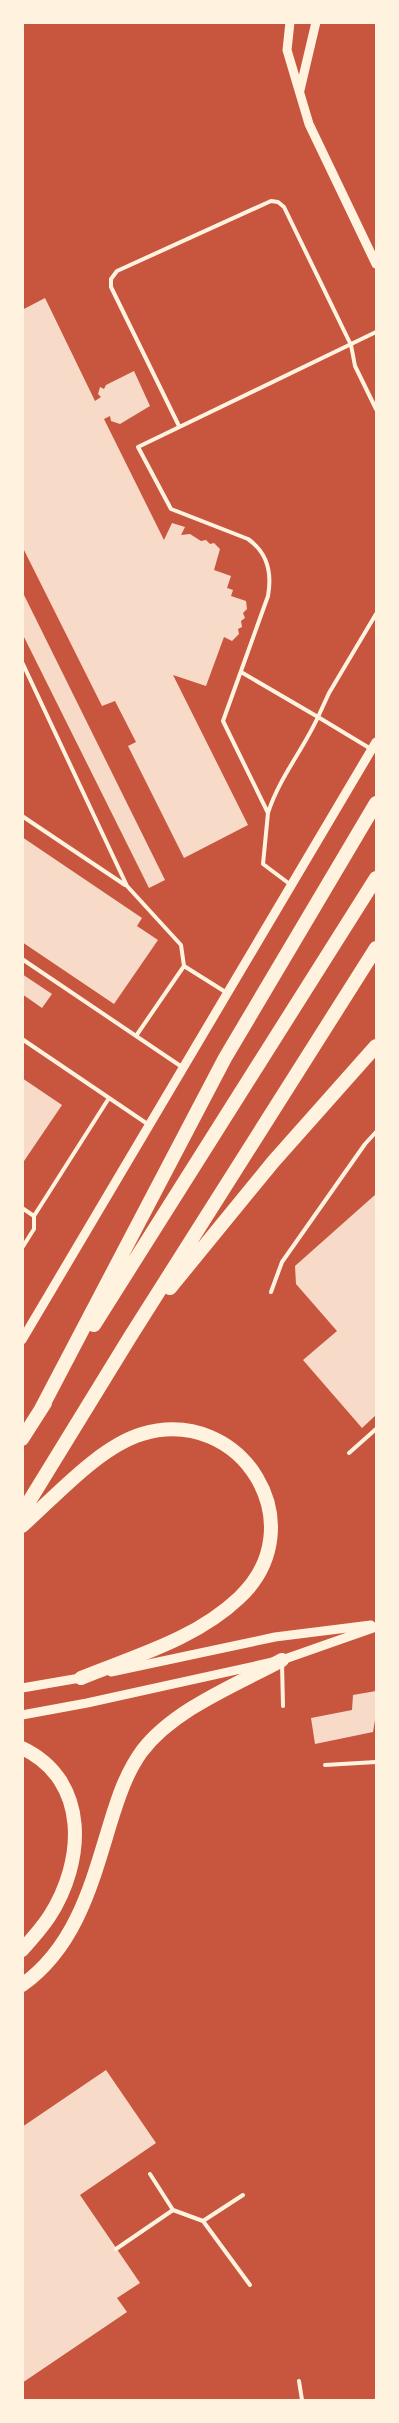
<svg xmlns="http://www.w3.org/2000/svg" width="399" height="2423" viewBox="0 0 399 2423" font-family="'Alegreya Sans',sans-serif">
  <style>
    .building { fill: #f7dbc8 }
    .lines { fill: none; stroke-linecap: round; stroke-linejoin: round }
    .service { stroke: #fff3e0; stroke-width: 4 }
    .tertiary { stroke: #fff3e0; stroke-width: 9 }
    .trunk { stroke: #fff3e0; stroke-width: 14 }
  </style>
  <rect width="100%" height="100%" fill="#c8553d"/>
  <path class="building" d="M45 298 95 401 101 397 98 394 100 387 104 389 106 385 134 371 150 406 120 424 111 421 110 416 104 419 164 540 172 523 185 527 181 535 190 534 201 541 206 540 210 544 214 543 220 549 214 570 231 576 227 588 233 590 231 596 246 601 247 609 243 613 245 618 241 621 242 627 238 629 239 634 232 641 224 637 206 686 173 675 248 825 184 858 128 746 136 742 115 701 102 706 22 546V310Z
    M22 591 165 880 149 888 22 633Z
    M22 837 142 918 137 926 158 940 114 1004 22 942Z
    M22 974 52 994 42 1008 22 994Z
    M22 1078 62 1105 22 1164Z
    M376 1194V1415L362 1428 303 1360 337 1331 296 1284 295 1266Z
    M376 1691V1714L373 1732 315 1744 311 1718 352 1710 353 1695Z
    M106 2070 156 2143 80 2195 140 2283 117 2298 127 2312 22 2383V2127Z"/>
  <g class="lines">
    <path class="service" d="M179 426 111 287V279L117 271 271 201 278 202 284 207 351 345 355 366 376 409
      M22 662 127 886 181 945 184 966 227 993
      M241 672 318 717C303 750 279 778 268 813L223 721 268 596C272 574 268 553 248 539L171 509 138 447 376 332
      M371 749 318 717 329 693 376 614
      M268 813 263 864 291 885
      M22 816 125 885
      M22 959 182 1067
      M136 1036 184 966
      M22 1039 149 1125
      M22 1208 34 1216 109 1098
      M22 1248 34 1229V1216
      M271 1292 282 1262 365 1144 376 1132
      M349 1453 376 1429
      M282 1663 283 1706
      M325 1765 376 1762
      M150 2174 173 2210
      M203 2221 243 2195
      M116 2249 173 2210 203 2221 250 2285
      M299 2381 302 2400"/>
    <path class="tertiary" d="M290 22 287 50 309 124 376 264
      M300 90 316 22
      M22 1340 376 742
      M111 1672 275 1637 371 1625
      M22 1688 86 1677
      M22 1715 87 1703 282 1660 376 1627"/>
    <path class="trunk" d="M170 1288 273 1162 376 1046
      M94 1325 376 878
      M40 1411 225 1058 376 803
      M22 1439 45 1403
      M22 1513 130 1337 376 948
      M22 1526C56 1496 99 1447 142 1434 242 1404 316 1526 239 1598 196 1639 135 1656 81 1678
      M22 1748C90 1780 85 1862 49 1917 41 1929 32 1939 22 1950
      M22 1985C76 1947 92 1883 110 1824 118 1798 126 1773 142 1751 174 1709 236 1685 282 1660"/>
  </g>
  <rect width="399" height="2423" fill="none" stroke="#fff3e0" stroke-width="48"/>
</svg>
